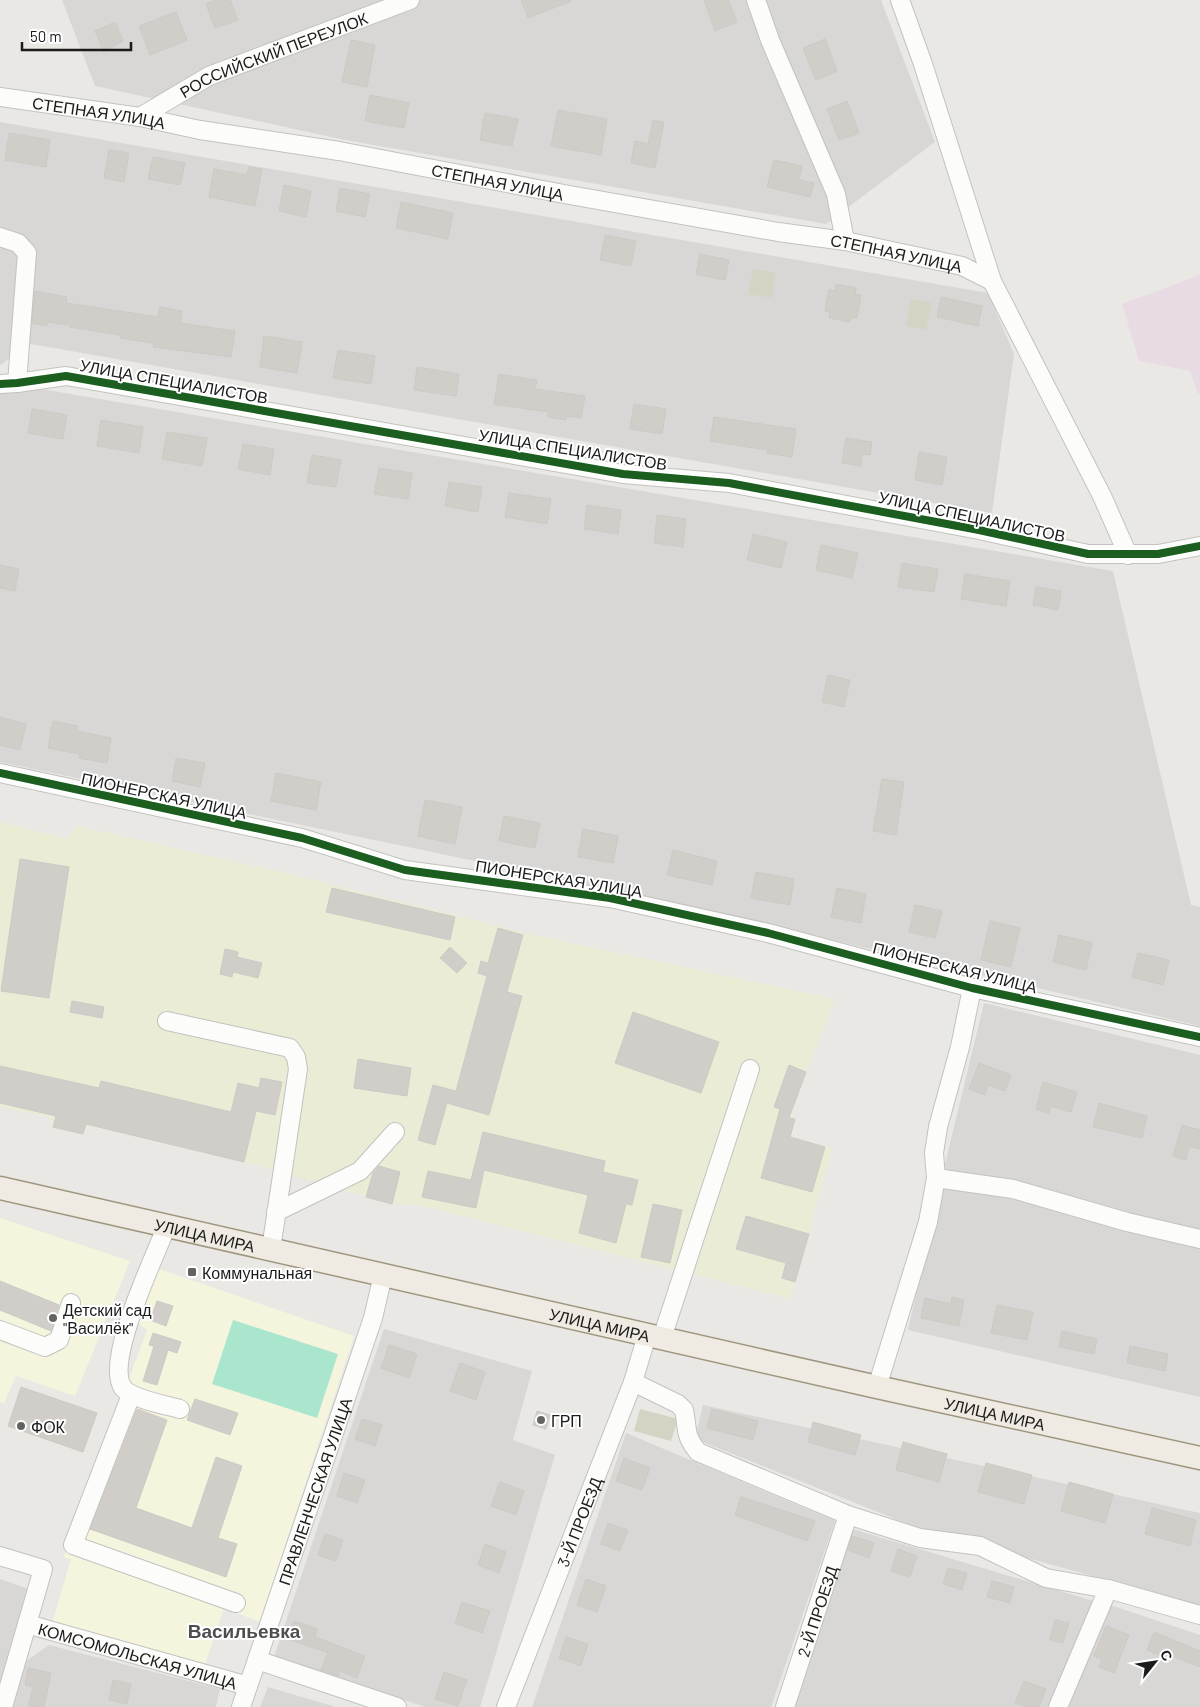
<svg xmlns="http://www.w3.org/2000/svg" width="1200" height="1707" viewBox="0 0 1200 1707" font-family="Barlow,sans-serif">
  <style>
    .residential { fill: #d9d7d5 }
    .industrial { fill: #e9dbe3 }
    .education { fill: #f5f5dd }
    .construction { fill: #d4d4c5 }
    .farmland { fill: #ebecd5; fill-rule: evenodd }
    .pitch { fill: #aae6ce }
    .building { fill: #d1ceca; stroke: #cdc9c5 }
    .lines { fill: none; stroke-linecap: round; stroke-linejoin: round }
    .minor-casing { stroke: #c2c2c0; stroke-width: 20 }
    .major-casing { stroke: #a09680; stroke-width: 25 }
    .minor { stroke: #fcfcfb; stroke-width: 18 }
    .major { stroke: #f0ebe2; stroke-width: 22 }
    .cycleway-casing { stroke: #fff; stroke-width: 11 }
    .cycleway { stroke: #1b5e20; stroke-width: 8 }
    .poi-dot { fill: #636361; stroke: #fff; stroke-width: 2 }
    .labels { text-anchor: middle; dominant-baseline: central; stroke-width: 4; stroke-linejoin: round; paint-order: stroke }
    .street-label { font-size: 16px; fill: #1b1b1b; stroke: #fff }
    .poi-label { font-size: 16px; fill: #1b1b1b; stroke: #fff; text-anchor: start }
    .quarter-label { font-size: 19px; font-weight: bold; fill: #4e4e4e; stroke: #fff }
  </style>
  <rect width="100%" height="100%" fill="#eae8e4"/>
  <path class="residential" d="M62 0H881L935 142 826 224 345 140 95 86Z
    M0 122 988 293 1014 354 992 513 31 344 0 365Z
    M0 382 1113 571 1191 905 1200 907V1026L657 899 0 762Z
    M984 1003 1200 1055V1397L908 1330 945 1164Z
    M384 1329 532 1371 513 1440 555 1455 480 1707H425L274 1657Z
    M703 1405 1200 1513V1606L913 1526 695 1439Z
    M626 1433 835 1521 771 1707H532Z
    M849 1528 1097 1602 1053 1707H787Z
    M0 1579 29 1589 0 1691Z
    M1110 1605 1200 1635V1707H1068Z
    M49 1645 220 1689 216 1707H10L26 1661Z
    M268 1687 336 1707H260Z"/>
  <path class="industrial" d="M1200 275V393L1198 394 1190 371 1139 361 1122 304Z"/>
  <path class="education" d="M0 1218 130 1261 75 1396 16 1376 4 1403 0 1402Z
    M156 1268 354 1336 260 1622 224 1608 203 1670 52 1624 71 1559 64 1557 147 1330 135 1321Z"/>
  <path class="construction" d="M753 269 776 273 772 298 748 294Z
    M911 299 932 303 926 330 906 326Z
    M640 1409 678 1419 671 1441 634 1431Z"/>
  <path class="farmland" d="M0 822 67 839 77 826 264 868 533 935 835 999 791 1113 795 1119 790 1137 832 1148 791 1299 419 1205 392 1204 244 1162 91 1125 83 1134 53 1127 49 1117 0 1107ZM484 986 522 996 489 1115 452 1105Z"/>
  <path class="pitch" d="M233 1320 338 1354 317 1418 212 1384Z"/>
  <path class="building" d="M215 0H230L238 20 215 28 206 4Z
    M521 0H571V1L528 18Z
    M704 0H728L737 22 715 31Z
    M176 12 187 40 150 55 139 26Z
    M115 22 123 41 104 52 95 31Z
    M825 39 837 71 816 80 803 48Z
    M351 40 375 45 367 87 342 82Z
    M370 95 409 103 404 128 365 121Z
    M847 101 859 133 839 140 827 109Z
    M558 110 607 119 601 155 551 146Z
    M485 113 518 119 512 146 480 140Z
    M653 120 664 122 655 168 631 163 635 141 648 144Z
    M9 133 50 140 46 167 5 160Z
    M109 150 129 153 124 182 104 178Z
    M153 157 185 163 180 185 148 179Z
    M774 160 802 166 799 180 814 183 810 197 767 187Z
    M249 167 262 169 255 206 209 197 214 169 247 175Z
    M284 185 311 191 306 217 279 211Z
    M340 188 370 194 365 217 336 211Z
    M401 202 453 213 448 239 396 228Z
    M605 235 636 241 631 266 600 260Z
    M700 254 729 260 725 280 696 274Z
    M836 284 856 288 855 294 861 295 857 318 851 317 850 322 829 318 830 312 825 311 829 289 835 291Z
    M35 291 67 297 66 303 158 317 160 307 182 311 180 323 235 331 231 357 153 347 154 343 120 338V335L70 327V325L47 322V326L32 323Z
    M941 297 982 306 978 326 937 317Z
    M264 336 302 342 297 373 260 367Z
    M338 350 375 356 371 384 333 378Z
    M417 367 459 374 456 396 414 390Z
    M499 374 537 380 535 389 585 396 581 418 566 416V420L548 417V412L494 404Z
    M634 404 666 409 662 434 630 429Z
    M32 409 67 415 63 439 28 433Z
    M714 417 796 429 792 457 767 453V450L710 441Z
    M101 420 143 427 139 453 97 446Z
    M167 432 207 438 202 466 162 459Z
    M846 438 872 442 870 455 862 454 861 466 842 463Z
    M243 444 274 449 270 475 238 469Z
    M919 452 947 457 942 485 915 480Z
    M312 455 341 460 336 487 307 483Z
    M379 468 412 473 408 499 374 494Z
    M449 482 482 487 478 512 445 506Z
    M509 493 551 499 547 524 505 517Z
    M587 505 621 510 618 534 584 529Z
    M657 515 686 519 683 547 654 543Z
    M753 534 787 542 781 568 747 560Z
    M821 545 858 553 852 578 816 570Z
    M902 563 938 569 934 592 898 587Z
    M0 565 19 569 15 591 0 588Z
    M965 574 1010 581 1006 606 961 599Z
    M1036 587 1061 591 1058 610 1033 605Z
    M828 675 850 680 844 707 822 702Z
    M0 717 26 724 20 750 0 745Z
    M53 721 78 726 77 731 111 738 107 763 79 758 80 754 48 748Z
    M176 758 205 763 200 787 172 781Z
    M276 773 321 782 316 810 271 801Z
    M882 779 904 782 896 835 873 831Z
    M425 800 462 807 455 844 418 836Z
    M504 816 540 823 535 848 499 841Z
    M583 829 618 836 613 863 578 857Z
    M673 850 717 861 712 885 667 875Z
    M20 859 69 867 49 998 1 991Z
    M756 872 794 879 790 905 751 898Z
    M332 888 455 917 450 940 326 912Z
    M837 888 866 894 861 923 831 917Z
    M915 905 942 911 935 938 909 932Z
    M990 921 1020 928 1011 967 981 960Z
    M498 928 523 935 507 992 522 996 489 1115 447 1103 435 1145 418 1140 433 1085 456 1091 487 976 478 973 481 961 488 963Z
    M1059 935 1092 943 1086 970 1053 962Z
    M450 947 467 963 457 973 440 958Z
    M225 949 238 952 237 957 262 963 258 978 233 972 232 977 220 974Z
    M1138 953 1169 960 1163 985 1132 977Z
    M72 1001 104 1007 102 1018 70 1012Z
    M633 1012 719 1042 701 1093 615 1063Z
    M358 1059 411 1068 407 1096 354 1088Z
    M979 1063 1011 1075 1005 1091 988 1085 985 1095 969 1089Z
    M789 1065 806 1072 789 1118 795 1119 790 1137 825 1147 812 1192 761 1178 780 1109 774 1107Z
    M0 1066 99 1088 101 1081 231 1112 238 1083 259 1088 261 1078 282 1082 275 1115 256 1111 244 1162 86 1124 83 1134 53 1127 56 1116 0 1103Z
    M1043 1082 1077 1092 1071 1112 1051 1106 1049 1113 1036 1109Z
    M1099 1103 1147 1116 1142 1138 1093 1127Z
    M1182 1125 1200 1130V1149L1189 1146 1186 1160 1173 1156Z
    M483 1132 605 1161 603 1172 638 1180 632 1205 626 1204 616 1243 579 1233 588 1195 484 1170 476 1208 422 1197 428 1171 471 1180Z
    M379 1166 400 1172 392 1204 366 1197 373 1173Z
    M653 1204 682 1210 670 1263 641 1257Z
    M746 1216 809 1234 795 1282 782 1278 786 1263 736 1249Z
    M0 1281 59 1305 51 1331 0 1310Z
    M952 1297 964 1300 959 1326 921 1318 925 1298 951 1304Z
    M157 1301 173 1306 166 1326 150 1320Z
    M997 1305 1033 1312 1027 1340 991 1333Z
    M1062 1331 1097 1339 1094 1354 1059 1347Z
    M153 1333 181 1342 177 1353 168 1350 157 1385 143 1381 154 1346 149 1345Z
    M389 1345 417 1354 409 1378 381 1368Z
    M1130 1346 1168 1354 1165 1371 1127 1363Z
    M460 1363 485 1372 476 1400 450 1391Z
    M21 1387 97 1413 83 1452 8 1426Z
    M195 1399 238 1413 230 1435 187 1420Z
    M137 1409 167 1420 136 1508 192 1528 216 1457 242 1466 218 1538 237 1544 226 1577 90 1529Z
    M712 1409 758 1421 753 1440 707 1428Z
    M537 1411 550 1415 546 1429 533 1425Z
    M362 1419 382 1425 375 1446 355 1439Z
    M813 1422 861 1435 855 1455 808 1442Z
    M903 1442 947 1454 939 1482 896 1470Z
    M624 1458 650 1468 642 1490 616 1481Z
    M986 1463 1032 1475 1024 1504 978 1492Z
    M344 1473 365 1480 357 1503 337 1496Z
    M500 1482 524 1491 516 1515 491 1506Z
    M1069 1482 1113 1494 1105 1523 1061 1511Z
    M741 1497 815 1521 807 1541 735 1515Z
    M1152 1508 1196 1520 1190 1546 1145 1534Z
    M608 1523 628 1530 620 1551 601 1544Z
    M325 1534 343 1540 336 1561 318 1555Z
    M852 1536 874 1543 869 1558 848 1550Z
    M485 1544 506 1552 499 1573 478 1565Z
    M898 1549 917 1556 910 1577 891 1571Z
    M948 1568 967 1573 962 1590 943 1584Z
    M586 1579 606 1586 597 1612 577 1605Z
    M992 1581 1014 1587 1010 1603 987 1597Z
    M462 1602 490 1611 482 1633 455 1623Z
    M1055 1620 1069 1623 1063 1643 1050 1640Z
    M294 1621 317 1629 315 1637 365 1656 357 1678 340 1671 338 1676 321 1670 328 1653 288 1639Z
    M1106 1626 1129 1635 1114 1673 1099 1667 1102 1659 1094 1656Z
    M1154 1632 1200 1651V1667L1173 1656 1171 1660 1147 1650Z
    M566 1637 588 1644 581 1666 559 1658Z
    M28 1668 51 1673 44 1707H28L33 1687 25 1685Z
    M444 1672 467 1680 458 1706 435 1699Z
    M113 1680 131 1684 127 1704 109 1700Z
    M1024 1681 1046 1689 1039 1707H1026L1015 1703Z"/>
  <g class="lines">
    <g class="minor-casing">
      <g id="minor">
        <path d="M756 0 770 40 836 194 845 241"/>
        <path d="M900 0 923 64 992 281 1102 496 1128 555"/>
        <path id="s1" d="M0 97 140 117 200 130 339 151 564 194 778 232 845 241 962 266 992 281"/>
        <path id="s2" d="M140 117 209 76 410 0"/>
        <path d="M0 237 18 243 27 253 17 383"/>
        <path d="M0 384 17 383 66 376 623 474 729 483 979 530 1088 554H1158L1200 546"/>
        <path d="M0 773 302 838 405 870 610 898 768 933 972 988 1200 1037"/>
        <path d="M167 1021 290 1048 296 1057 298 1069 271 1249"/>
        <path d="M936 1178 1013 1189 1127 1222 1200 1239"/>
        <path d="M276 1212 360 1171 395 1132"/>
        <path d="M167 1225C155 1257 104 1361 123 1388 132 1399 166 1405 180 1409"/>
        <path d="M0 1330 45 1347 59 1340 71 1303"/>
        <path d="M662 1338 750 1069"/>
        <path d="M633 1382 678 1404 684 1410C688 1429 684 1435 698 1452L848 1515 920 1538 980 1546 1046 1578 1108 1589 1200 1615"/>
        <path d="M877 1387 928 1222 936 1178 934 1153 938 1127 960 1047 972 988"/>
        <path d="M131 1395 73 1545 236 1603"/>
        <path d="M0 1556 43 1569 3 1707"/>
        <path id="s3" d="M27 1624 248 1686"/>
        <path d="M257 1660 397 1707"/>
        <path id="s4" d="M241 1707 373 1318 383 1275"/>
        <path id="s5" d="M506 1707 633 1382 647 1335"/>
        <path id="s6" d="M785 1707 848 1515"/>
        <path d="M1058 1707 1108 1589"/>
      </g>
    </g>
    <g class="major-casing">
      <g id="major">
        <path id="s7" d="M0 1188 877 1387 1200 1458"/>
      </g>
    </g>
    <use href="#minor" class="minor"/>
    <use href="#major" class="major"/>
    <g class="cycleway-casing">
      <path id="cycleway" d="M0 384 17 383 66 376 623 474 729 483 979 530 1088 554H1158L1200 546
        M0 773 302 838 405 870 610 898 768 933 972 988 1200 1037"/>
    </g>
    <use href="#cycleway" class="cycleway"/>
  </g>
  <g class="poi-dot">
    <rect x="187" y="1267" width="10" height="10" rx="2.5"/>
    <circle cx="53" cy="1318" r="5"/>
    <circle cx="541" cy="1420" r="5"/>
    <circle cx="21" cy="1426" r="5"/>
  </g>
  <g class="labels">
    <g class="street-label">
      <text stroke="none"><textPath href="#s2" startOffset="148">РОССИЙСКИЙ ПЕРЕУЛОК</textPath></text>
      <text stroke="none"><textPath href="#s1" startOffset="100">СТЕПНАЯ УЛИЦА</textPath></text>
      <text stroke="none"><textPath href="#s1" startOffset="505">СТЕПНАЯ УЛИЦА</textPath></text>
      <text stroke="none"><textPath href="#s1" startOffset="910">СТЕПНАЯ УЛИЦА</textPath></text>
      <text transform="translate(174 381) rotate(10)">УЛИЦА СПЕЦИАЛИСТОВ</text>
      <text transform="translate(573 449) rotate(9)">УЛИЦА СПЕЦИАЛИСТОВ</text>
      <text transform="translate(972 516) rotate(12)">УЛИЦА СПЕЦИАЛИСТОВ</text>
      <text transform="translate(164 795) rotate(12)">ПИОНЕРСКАЯ УЛИЦА</text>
      <text transform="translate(559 878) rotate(9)">ПИОНЕРСКАЯ УЛИЦА</text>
      <text transform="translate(955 967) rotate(14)">ПИОНЕРСКАЯ УЛИЦА</text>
      <text stroke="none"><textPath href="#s7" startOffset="210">УЛИЦА МИРА</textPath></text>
      <text stroke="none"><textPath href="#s7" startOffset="615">УЛИЦА МИРА</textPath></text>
      <text stroke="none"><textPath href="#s7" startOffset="1020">УЛИЦА МИРА</textPath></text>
      <text stroke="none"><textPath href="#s4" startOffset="228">ПРАВЛЕНЧЕСКАЯ УЛИЦА</textPath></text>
      <text stroke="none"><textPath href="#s5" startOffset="199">3-Й ПРОЕЗД</textPath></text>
      <text stroke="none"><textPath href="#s6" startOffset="101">2-Й ПРОЕЗД</textPath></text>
      <text stroke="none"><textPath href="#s3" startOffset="115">КОМСОМОЛЬСКАЯ УЛИЦА</textPath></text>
    </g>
    <g class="poi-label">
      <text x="202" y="1272">Коммунальная</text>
      <text x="63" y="1309">Детский сад<tspan x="63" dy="18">"Василёк"</tspan></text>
      <text x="551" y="1420">ГРП</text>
      <text x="31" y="1426">ФОК</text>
    </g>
    <g class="quarter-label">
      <text x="244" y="1630">Васильевка</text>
    </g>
  </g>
  <g transform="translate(1155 1662) rotate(60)" stroke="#ffffff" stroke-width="4" paint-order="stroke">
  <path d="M0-4L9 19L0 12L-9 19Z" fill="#1b1b1b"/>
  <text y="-8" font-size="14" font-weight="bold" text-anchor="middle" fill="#1b1b1b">С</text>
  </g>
  <path d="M22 42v8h109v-8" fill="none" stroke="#1b1b1b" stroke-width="2.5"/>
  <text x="30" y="42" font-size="15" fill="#1b1b1b" stroke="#ffffff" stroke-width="4" paint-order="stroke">50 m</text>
</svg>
